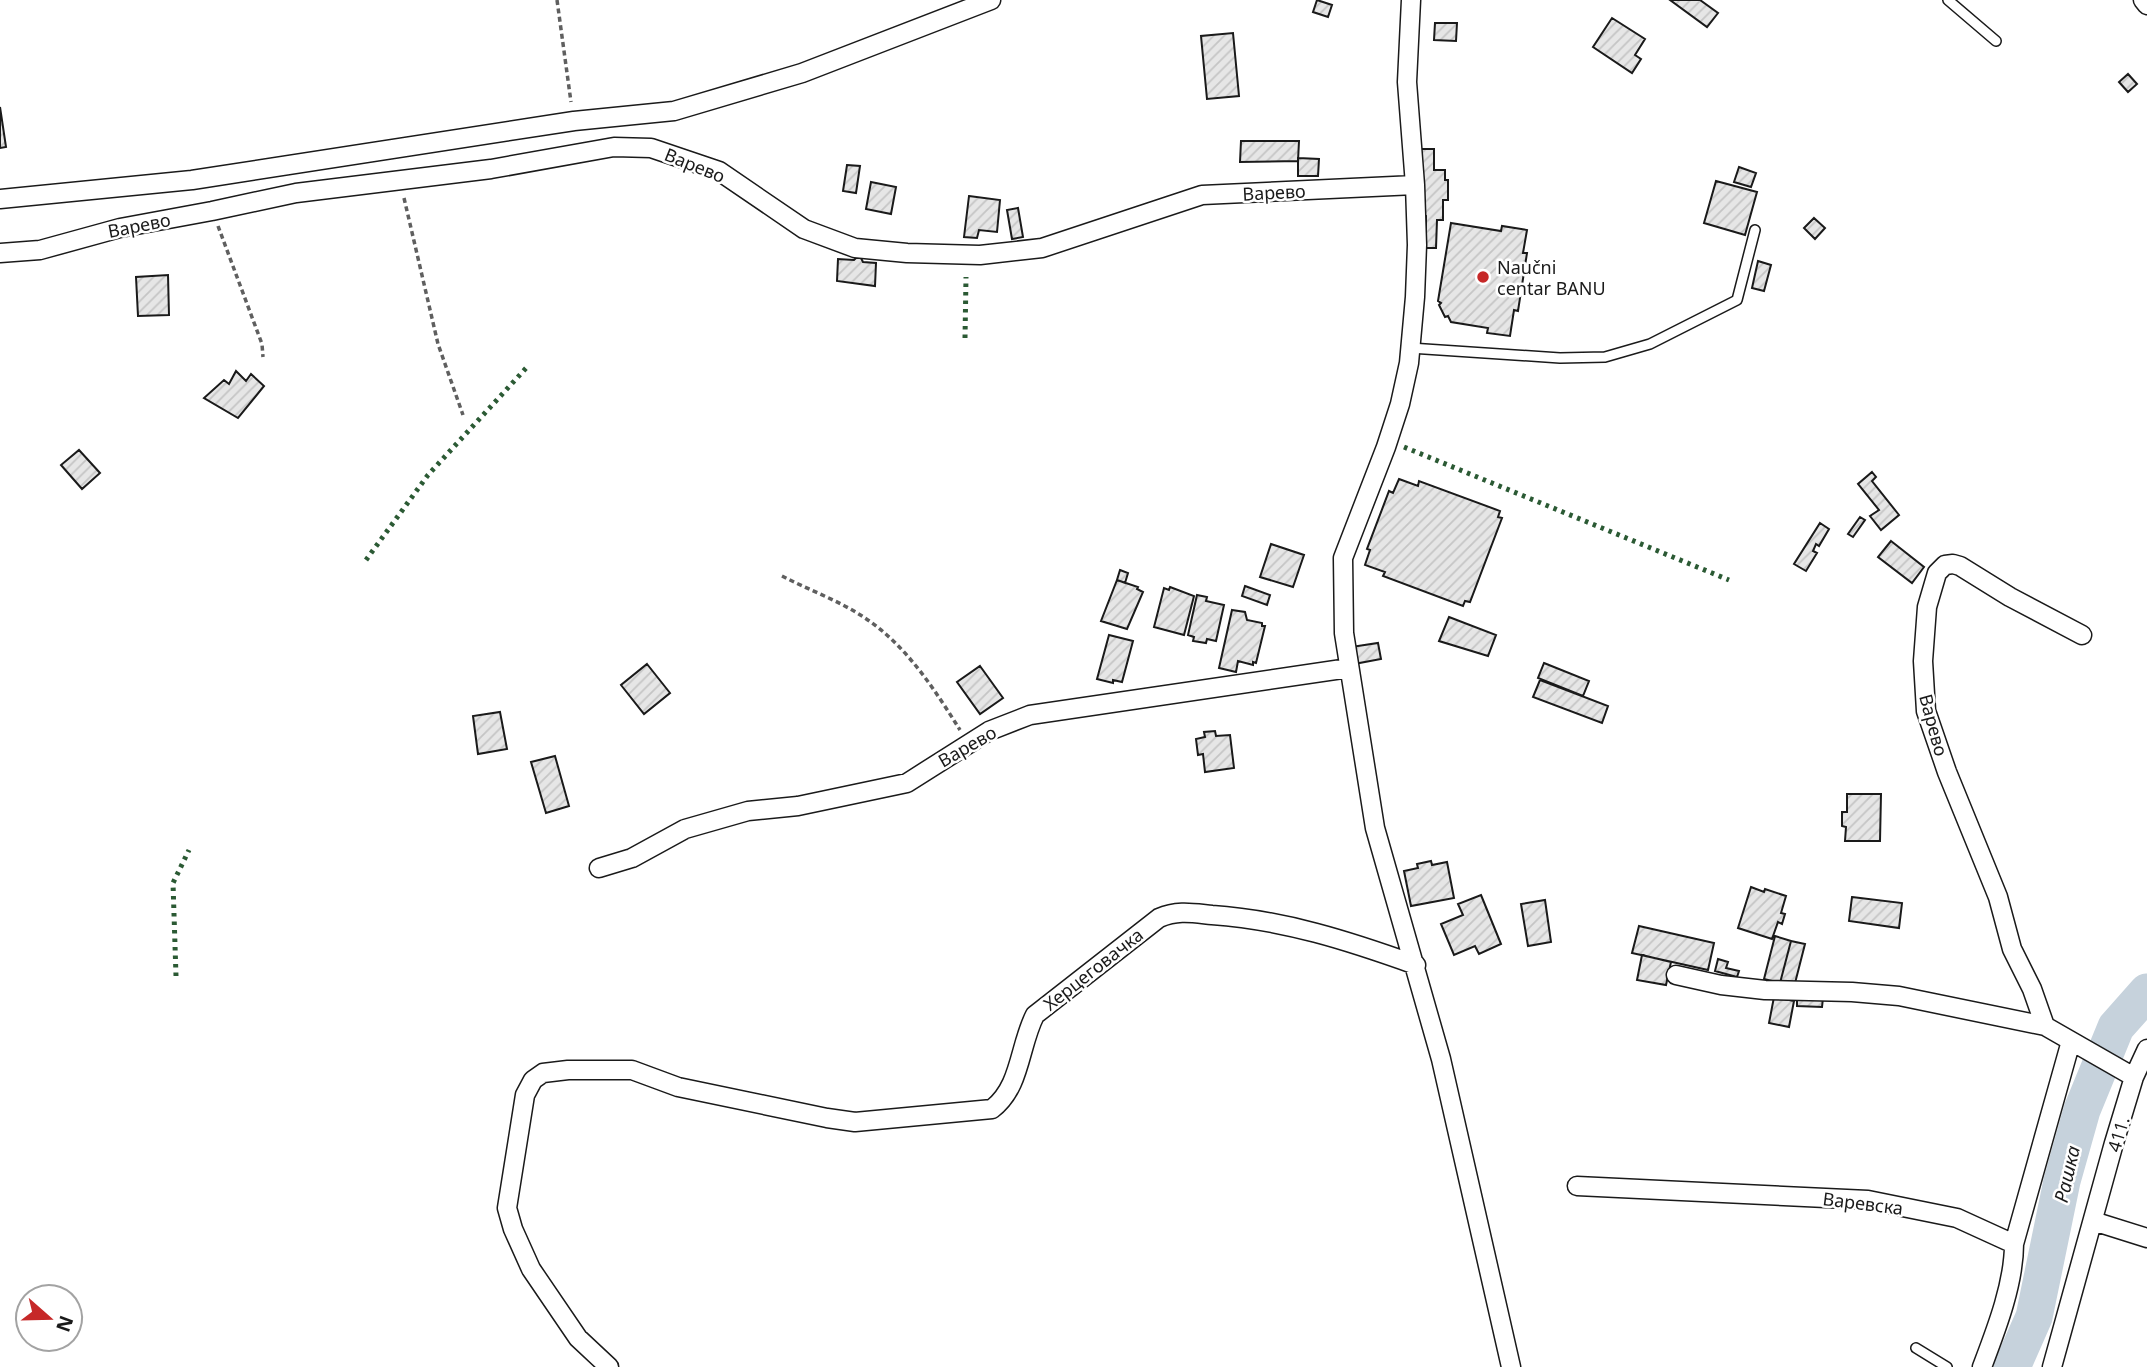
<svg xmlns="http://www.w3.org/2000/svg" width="2147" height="1367" viewBox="0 0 2147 1367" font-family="'Noto Sans',sans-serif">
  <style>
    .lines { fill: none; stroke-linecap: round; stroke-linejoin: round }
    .river { stroke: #c6d2dc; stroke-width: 37 }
    .building { fill: url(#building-hatch); stroke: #1a1a1a; stroke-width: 2 }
    .service-casing { stroke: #1a1a1a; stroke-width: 12 }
    .minor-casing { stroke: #1a1a1a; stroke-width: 21 }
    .path { stroke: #5f5f5f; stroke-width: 3.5; stroke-dasharray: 5 3.5; stroke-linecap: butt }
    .service { stroke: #fff; stroke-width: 9 }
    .minor { stroke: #fff; stroke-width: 18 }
    .hedge { stroke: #2b5a34; stroke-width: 5; stroke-dasharray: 3.5 5; stroke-linecap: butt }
    .poi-dot { fill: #c62828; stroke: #fff; stroke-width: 2.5 }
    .labels { text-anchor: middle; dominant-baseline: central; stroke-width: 5; stroke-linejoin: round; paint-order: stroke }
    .street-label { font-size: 18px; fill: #1a1a1a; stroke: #fff }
    .poi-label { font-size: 18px; fill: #1a1a1a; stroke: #fff; text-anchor: start }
    .water-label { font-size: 19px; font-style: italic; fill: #1a1a1a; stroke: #fff }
  </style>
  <defs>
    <pattern id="building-hatch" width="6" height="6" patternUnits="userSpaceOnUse" patternTransform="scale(1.75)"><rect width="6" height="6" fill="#e6e6e6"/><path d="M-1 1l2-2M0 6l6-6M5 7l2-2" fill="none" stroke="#c5c5c5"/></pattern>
  </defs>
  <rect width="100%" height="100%" fill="#fff"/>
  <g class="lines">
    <path class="river" d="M2012 1367 2034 1317 2062 1181 2082 1110 2116 1027 2147 992"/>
  </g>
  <path class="building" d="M1317 0 1332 5 1328 17 1313 12Z
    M1670 0H1700L1718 13 1707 27Z
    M1670 0H1700L1718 13 1707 27Z
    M1612 18 1645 39 1635 55 1641 59 1632 73 1593 47Z
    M1435 23H1457L1456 41 1434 40Z
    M1233 33 1239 96 1207 99 1201 36Z
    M2128 74 2137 84 2128 92 2119 82Z
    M0 107 6 147 0 148Z
    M1241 141H1299L1298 161 1240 162Z
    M1417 149H1434V170H1445V180H1448V200H1443V220H1437L1436 248H1426V216L1422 215 1423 168H1417Z
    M1298 158 1319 159 1318 176H1298Z
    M847 165 860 166 856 193 843 191Z
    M1739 167 1756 173 1751 187 1734 182Z
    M1716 181 1757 192 1745 235 1704 223Z
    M871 182 896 187 891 214 866 209Z
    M969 196 1000 200 997 232 979 230 977 238 964 237Z
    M1018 208 1023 237 1012 239 1007 210Z
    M1814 218 1825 228 1815 239 1804 228Z
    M1451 223 1501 231 1502 226 1527 230 1523 253H1527L1518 311 1514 310 1510 336 1487 333 1488 328 1451 322 1448 316 1445 317 1439 305 1441 303 1438 301Z
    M856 258H861L863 262 876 263 875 286 837 281 838 259 854 260Z
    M1758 261 1771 265 1764 291 1752 288Z
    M168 275 169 315 138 316 136 277Z
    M236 371 246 381 251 374 264 386 238 418 204 398 224 380 229 384Z
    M79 450 100 473 82 489 61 465Z
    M1872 472 1876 477 1872 481 1899 515 1881 530 1870 516 1879 510 1858 484Z
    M1399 479 1418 486 1419 481 1500 511 1498 517 1502 518 1470 602 1465 601 1463 606 1383 576 1385 572 1365 565 1370 550 1367 549 1389 491 1393 493Z
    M1860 517 1865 520 1853 537 1848 534Z
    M1820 523 1829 529 1819 546 1816 544 1813 551 1817 553 1806 571 1794 564Z
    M1891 541 1924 567 1912 583 1878 557Z
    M1271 544 1304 555 1293 587 1260 577Z
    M1120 570 1128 573 1125 583 1117 580Z
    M1117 580 1138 587 1137 589 1143 592 1127 629 1101 621Z
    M1245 586 1270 595 1267 605 1242 596Z
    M1170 587 1194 596 1184 635 1154 627 1164 588 1169 590Z
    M1197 595 1207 597 1206 601 1224 605 1216 641 1207 639 1206 643 1193 641 1194 637 1188 635Z
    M1232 610 1245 612 1247 620 1262 623V626H1265L1256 663 1253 662V665L1238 661 1236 672 1219 668Z
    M1449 617 1496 635 1488 656 1439 641Z
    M1109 635 1133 641 1122 682 1113 680V683L1097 679Z
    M1378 643 1381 659 1354 664 1351 647Z
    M1544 663 1589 681 1583 696 1538 678Z
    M647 664 670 693 644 714 621 685Z
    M980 666 1003 698 980 714 957 682Z
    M1540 680 1608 706 1602 723 1533 697Z
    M500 712 507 749 478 754 473 716Z
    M1215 731 1216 736 1230 735 1234 768 1205 772 1203 754 1198 755 1196 739 1205 737 1204 732Z
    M555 756 569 806 546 813 531 762Z
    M1847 794H1881L1880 841H1845L1846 827 1842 826V812H1847Z
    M1431 861 1432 865 1447 862 1454 898 1411 906 1404 871 1418 868 1417 864Z
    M1751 887 1764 892 1765 889 1786 896 1781 913 1785 914 1782 924 1778 922 1772 939 1738 928Z
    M1481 895 1501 944 1479 954 1475 946 1454 955 1441 924 1463 915 1458 904Z
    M1852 897 1902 903 1899 928 1849 921Z
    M1545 900 1551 942 1528 946 1521 904Z
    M1639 926 1714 943 1708 970 1632 953Z
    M1775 936 1791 941 1780 983 1764 979Z
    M1791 941 1805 944 1794 987 1780 983Z
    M1642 955 1671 962 1666 985 1637 980Z
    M1718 959 1728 962 1726 968 1739 971 1737 977 1715 971Z
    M1774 997 1794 1001 1789 1027 1769 1023Z
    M1797 997 1823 998 1822 1007 1797 1006Z"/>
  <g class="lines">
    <g class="service-casing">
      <path id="service" d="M1948 0 1996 41
        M1410 348 1560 358 1605 357 1650 344 1737 300 1755 230
        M1916 1348 1947 1367"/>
    </g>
    <g class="minor-casing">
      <path id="minor" d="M1411 0 1407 82 1415 185 1417 245 1415 297 1409 363 1400 404 1386 447 1343 558 1344 633 1375 828 1441 1059 1511 1367
        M2143 0 2147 5
        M0 199 192 180 574 121 674 111 802 73 991 0
        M0 253 40 250 120 228 212 211 296 193 491 169 614 147 651 148 719 171 804 229 855 248 907 253 980 255 1042 248 1202 195 1415 185
        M2082 635 2010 597 1960 566 1953 564 1945 565 1937 573 1927 607 1923 661 1926 711 1947 772 1998 897 2012 949 2032 989 2045 1026 2134 1077
        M599 868 632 858 685 829 748 811 798 806 907 783 989 731 1030 715 1349 668
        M1676 975 1721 985 1765 990 1852 992 1899 996 2045 1026
        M1577 1186 1868 1200 1957 1218 2014 1244C2014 1284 1996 1330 1982 1367
        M2093 1221 2147 1238
        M2014 1244 2071 1041
        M609 1367 578 1338 531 1269 513 1229 507 1208 525 1095 533 1080 543 1073 568 1070H632L678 1087 827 1118 855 1122 992 1109C1021 1087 1019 1046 1035 1015L1159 918C1178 910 1192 913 1212 915 1284 920 1349 941 1416 965
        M2052 1367 2114 1143 2134 1077 2147 1049"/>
    </g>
    <path class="path" d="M557 0 571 102
      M404 198 438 344 463 415
      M218 226 262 344 263 357
      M782 576C809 590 840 601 865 618 906 645 935 690 960 730"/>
    <use href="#service" class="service"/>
    <use href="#minor" class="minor"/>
    <path class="hedge" d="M965 338 966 277
      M1404 447 1729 580
      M366 560 428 475 528 366
      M176 976 173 883 189 850"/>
  </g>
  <circle class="poi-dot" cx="1483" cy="277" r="7"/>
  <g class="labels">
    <g class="street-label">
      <text transform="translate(695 165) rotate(22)">Варево</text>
      <text transform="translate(1274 192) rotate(-3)">Варево</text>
      <text transform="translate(139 225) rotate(-11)">Варево</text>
      <text transform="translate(1934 725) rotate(75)">Варево</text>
      <text transform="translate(967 746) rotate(-30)">Варево</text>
      <text transform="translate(1093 969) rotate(-38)">Херцеговачка</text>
      <text transform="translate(2118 1134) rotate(-73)">411.</text>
      <text transform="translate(1863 1203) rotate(7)">Варевска</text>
    </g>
    <g class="poi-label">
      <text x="1497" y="267">Naučni<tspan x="1497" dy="21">centar BANU</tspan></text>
    </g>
    <g class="water-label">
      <text transform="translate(2067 1174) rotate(-77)">Рашка</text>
    </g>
  </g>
  <g transform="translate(49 1318) rotate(110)"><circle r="33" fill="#ffffff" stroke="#a3a3a3" stroke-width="2"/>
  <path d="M0-5L12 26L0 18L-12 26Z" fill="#c62828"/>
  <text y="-10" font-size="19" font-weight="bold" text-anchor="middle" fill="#1a1a1a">N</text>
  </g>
</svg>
